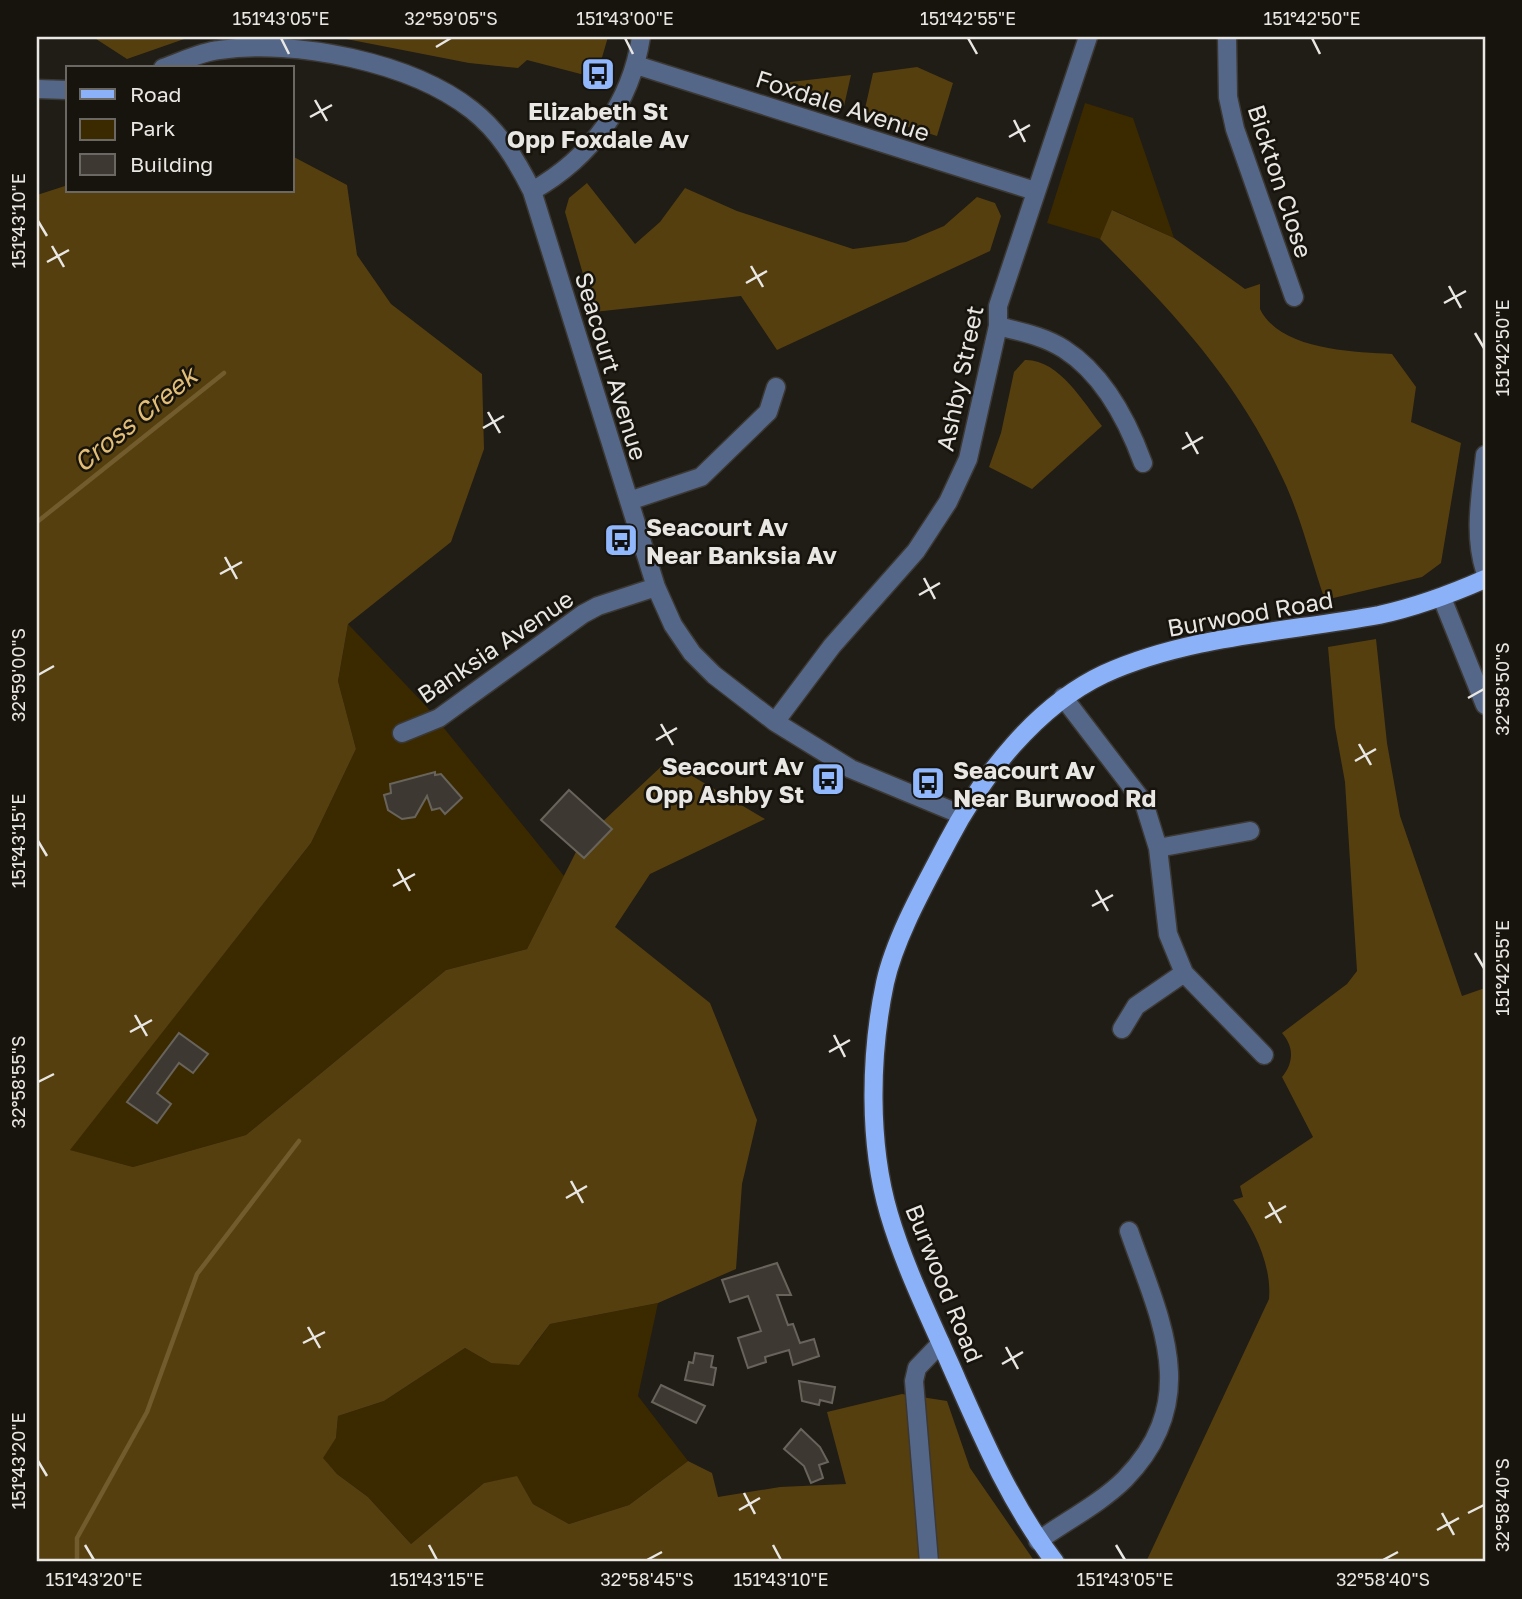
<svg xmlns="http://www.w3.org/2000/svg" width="1522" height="1599" viewBox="0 0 1522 1599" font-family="'Golos Text',sans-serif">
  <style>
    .green { fill: #3b2900 }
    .forest { fill: #553f0e }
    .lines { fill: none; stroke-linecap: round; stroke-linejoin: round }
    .stream { stroke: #725b2d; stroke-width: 4.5 }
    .building { fill: #3d3932; stroke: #68645c; stroke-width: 2 }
    .minor-casing { stroke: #3c3833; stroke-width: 21 }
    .major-casing { stroke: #3c3833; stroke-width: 21 }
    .minor { stroke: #546789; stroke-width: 18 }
    .major { stroke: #8bb2f9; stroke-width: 18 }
    .ticks { fill: none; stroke: #e9e7e3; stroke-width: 2.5 }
    .labels { text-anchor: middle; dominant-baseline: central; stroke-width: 5; stroke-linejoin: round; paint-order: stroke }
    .street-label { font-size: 24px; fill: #e9e7e3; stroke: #17130d }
    .poi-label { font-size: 24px; font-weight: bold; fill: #e9e7e3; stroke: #17130d; text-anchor: start }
    .water-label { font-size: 26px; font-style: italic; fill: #e1bd75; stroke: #17130d }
    .neatline { fill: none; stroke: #e9e7e3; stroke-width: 2.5 }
    .ticks-label { font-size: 18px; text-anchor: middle; fill: #e9e7e3 }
  </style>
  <rect width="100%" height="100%" fill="#201c16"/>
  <path class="green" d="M1085 103 1133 118 1174 238 1113 210 1100 239 1047 223Z
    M348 624 426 706 564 876 527 949 446 970 246 1135 133 1167 69 1150 311 843 356 749 338 681Z
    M658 1303 638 1396 688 1461 629 1505 569 1524 533 1504 517 1477 484 1483 411 1544 368 1497 337 1474 322 1458 336 1438 338 1416 384 1401 465 1348 491 1363 534 1346 550 1324Z"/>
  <path class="forest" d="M93 37H190L127 59Z
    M336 37H608L596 78 527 60 518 68 469 63Z
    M917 67 953 83 937 136 864 113 873 73Z
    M851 75 844 106 773 84Z
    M292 156 347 185 357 255 391 304 482 374 484 449 451 542 348 624 338 681 356 749 311 843 70 1150 133 1167 246 1135 446 970 527 949 581 842 667 761 765 819 650 874 615 927 710 1003 757 1120 742 1184 736 1269 658 1303 550 1324 519 1365 491 1363 465 1348 384 1401 338 1416 336 1438 323 1458 337 1474 368 1497 411 1544 484 1483 517 1476 533 1504 569 1524 629 1505 688 1461 712 1473 718 1497 780 1487 846 1484 827 1412 902 1394 947 1401 970 1468 1035 1562H37V195L68 185V191H292Z
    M587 183 635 244 660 222 685 188 737 211 853 249 906 242 944 226 977 197 995 203 1001 216 990 251 777 350 741 296 594 312 565 212 569 198Z
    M1112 210 1174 238 1245 289 1260 284V309C1280 350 1352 352 1392 354L1416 387 1411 422 1461 443 1441 563 1422 577 1325 600C1311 560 1301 517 1283 479 1237 380 1176 315 1100 239Z
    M1025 360C1059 359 1084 403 1102 426L1032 489 989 467 1001 433 1014 372Z
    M1376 639 1387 743 1400 816 1462 996 1485 988V1562H1146L1269 1299C1272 1264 1253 1227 1233 1200L1243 1197 1240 1186 1313 1137 1282 1077C1294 1062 1294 1047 1282 1033L1347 984 1357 971 1345 782 1335 727 1328 647Z"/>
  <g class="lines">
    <path class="stream" d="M37 522 224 373
      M77 1562V1538L147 1412 197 1274 299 1141"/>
  </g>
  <path class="building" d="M435 772V775L441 774 462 798 445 814 440 808 432 810 427 796 415 817 402 819 388 810 384 795 391 793 390 784Z
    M569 790 612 829 584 858 541 820Z
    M179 1033 208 1054 193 1073 179 1063 157 1093 171 1104 157 1123 127 1102Z
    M777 1263 791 1295H777L788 1325 793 1324 800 1343 814 1339 819 1356 793 1365 789 1350 765 1357 766 1362 748 1368 738 1338 761 1331 748 1296 730 1302 722 1280Z
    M695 1353 713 1356 711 1367 716 1368 713 1385 685 1380 689 1362 693 1363Z
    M799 1381 835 1387 832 1403 820 1400 819 1405 802 1401Z
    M661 1385 705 1406 696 1423 652 1402Z
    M801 1429 820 1447 828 1462 819 1465 823 1478 811 1483 804 1466 784 1449Z"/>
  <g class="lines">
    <g class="minor-casing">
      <path id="minor" d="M1227 37 1228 97 1235 129 1294 297
        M636 65 1035 191
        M163 68C181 62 200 52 219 50 295 39 411 62 472 110 499 131 517 161 532 191L656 587 673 625 692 653 714 675 775 722 851 769 962 815
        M37 89 68 90
        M532 191C591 158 631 103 641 37
        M998 326C1021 332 1044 336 1064 349 1103 374 1128 422 1143 463
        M1485 455C1481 494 1473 534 1485 571
        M629 501 701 477 768 412 776 387
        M1442 598 1485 705
        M1063 697 1144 803 1158 848 1168 934 1184 973 1264 1055
        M775 722 832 646 916 551 948 502 968 459 998 326V306L1088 37
        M402 733 439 718 583 614 598 606 656 587
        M1158 848 1250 831
        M1122 1029 1136 1006 1184 973
        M1038 1541C1066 1521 1101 1503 1125 1479 1203 1399 1160 1320 1129 1231
        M929 1562 914 1381 917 1368 941 1343"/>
    </g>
    <g class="major-casing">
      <path id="major" d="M1055 1562C1009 1502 980 1432 950 1364 928 1314 904 1265 889 1214 868 1143 870 1054 885 983 895 937 926 883 948 841 982 776 1036 706 1104 674 1190 635 1288 632 1379 615 1416 607 1451 594 1485 579"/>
    </g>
    <use href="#minor" class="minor"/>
    <use href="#major" class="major"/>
  </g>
  <path class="ticks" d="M281 38 289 54M625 38 633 54M968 38 977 54M1312 38 1320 54M436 47 451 38M315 100 327 121M310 117 332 105M1014 120 1025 142M1009 137 1030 125M38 221 47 236M52 246 64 267M47 262 69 250M751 266 763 287M746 283 767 271M1449 286 1461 308M1444 303 1466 291M1475 333 1484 348M488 412 500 433M483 428 504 416M1186 432 1198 454M1182 449 1203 437M225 557 237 579M220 574 242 562M924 578 935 599M919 595 940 583M38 675 54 666M1468 698 1484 689M661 724 673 745M656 740 677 728M1359 744 1371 765M1355 761 1376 749M38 841 47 856M398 869 410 891M393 886 415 874M1096 890 1108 911M1092 906 1113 895M1475 953 1484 968M135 1015 147 1036M130 1032 152 1020M834 1035 845 1057M829 1052 850 1040M38 1082 54 1074M571 1181 583 1203M566 1198 587 1186M1269 1202 1281 1223M1265 1218 1286 1206M308 1327 320 1348M303 1343 325 1332M1006 1347 1018 1369M1002 1364 1023 1352M38 1461 47 1476M744 1493 755 1514M739 1510 760 1498M1442 1513 1454 1535M1468 1513 1484 1505M1437 1530 1459 1518M85 1545 94 1560M429 1545 437 1560M773 1545 781 1560M1116 1545 1125 1560M647 1560 662 1552M1383 1560 1398 1552"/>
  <defs>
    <g id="bus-square" transform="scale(1.75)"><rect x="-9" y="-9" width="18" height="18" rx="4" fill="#91b8fd" stroke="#17130d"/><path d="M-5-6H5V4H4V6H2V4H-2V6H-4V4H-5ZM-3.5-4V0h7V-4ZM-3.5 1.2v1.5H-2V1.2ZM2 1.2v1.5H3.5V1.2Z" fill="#111"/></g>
  </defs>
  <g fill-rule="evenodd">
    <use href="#bus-square" x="598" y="74"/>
    <use href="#bus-square" x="621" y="540"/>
    <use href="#bus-square" x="828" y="779"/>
    <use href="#bus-square" x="928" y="783"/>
  </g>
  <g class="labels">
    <g class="street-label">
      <text transform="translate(843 105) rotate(18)">Foxdale Avenue</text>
      <text transform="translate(1281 181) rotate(72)">Bickton Close</text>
      <text transform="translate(612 366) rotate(73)">Seacourt Avenue</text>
      <text transform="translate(959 378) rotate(-78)">Ashby Street</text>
      <text transform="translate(1250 613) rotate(-10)">Burwood Road</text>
      <text transform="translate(495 646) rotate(-34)">Banksia Avenue</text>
      <text transform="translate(945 1283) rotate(68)">Burwood Road</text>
    </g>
    <g class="poi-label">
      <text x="598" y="110" text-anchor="middle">Elizabeth St<tspan x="598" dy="28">Opp Foxdale Av</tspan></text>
      <text x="646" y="526">Seacourt Av<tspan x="646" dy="28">Near Banksia Av</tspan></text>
      <text x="804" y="765" text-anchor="end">Seacourt Av<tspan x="804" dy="28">Opp Ashby St</tspan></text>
      <text x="953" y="769">Seacourt Av<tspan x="953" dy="28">Near Burwood Rd</tspan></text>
    </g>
    <g class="water-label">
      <text transform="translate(135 419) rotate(-39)">Cross Creek</text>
    </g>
  </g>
  <rect width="1522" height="1599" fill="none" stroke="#17130d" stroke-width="77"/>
  <rect x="66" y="66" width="228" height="126" fill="#17130d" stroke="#6b6863" stroke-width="2"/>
  <rect x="80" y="89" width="35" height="10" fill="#8bb2f9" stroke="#6b6863" stroke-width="2"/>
  <text x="130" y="102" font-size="21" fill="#e9e7e3">Road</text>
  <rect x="80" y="119" width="35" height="21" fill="#3b2900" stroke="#6b6863" stroke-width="2"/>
  <text x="130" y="136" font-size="21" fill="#e9e7e3">Park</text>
  <rect x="80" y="154" width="35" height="21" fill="#3d3932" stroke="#6b6863" stroke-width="2"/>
  <text x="130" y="172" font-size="21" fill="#e9e7e3">Building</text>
  <rect x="38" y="38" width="1446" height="1522" class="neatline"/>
  <g class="ticks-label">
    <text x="281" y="25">151°43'05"E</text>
    <text x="451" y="25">32°59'05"S</text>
    <text x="625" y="25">151°43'00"E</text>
    <text x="968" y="25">151°42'55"E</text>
    <text x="1312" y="25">151°42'50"E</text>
    <text transform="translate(19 221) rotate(-90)" y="6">151°43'10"E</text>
    <text transform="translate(1503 348) rotate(-90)" y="6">151°42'50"E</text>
    <text transform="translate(19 675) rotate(-90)" y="6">32°59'00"S</text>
    <text transform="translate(1503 689) rotate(-90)" y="6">32°58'50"S</text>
    <text transform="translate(19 841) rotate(-90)" y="6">151°43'15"E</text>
    <text transform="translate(1503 968) rotate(-90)" y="6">151°42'55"E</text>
    <text transform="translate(19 1082) rotate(-90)" y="6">32°58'55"S</text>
    <text transform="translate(19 1461) rotate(-90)" y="6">151°43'20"E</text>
    <text transform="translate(1503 1505) rotate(-90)" y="6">32°58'40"S</text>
    <text x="94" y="1586">151°43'20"E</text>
    <text x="437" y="1586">151°43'15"E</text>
    <text x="647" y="1586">32°58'45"S</text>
    <text x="781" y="1586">151°43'10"E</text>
    <text x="1125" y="1586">151°43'05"E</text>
    <text x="1383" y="1586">32°58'40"S</text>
  </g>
</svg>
